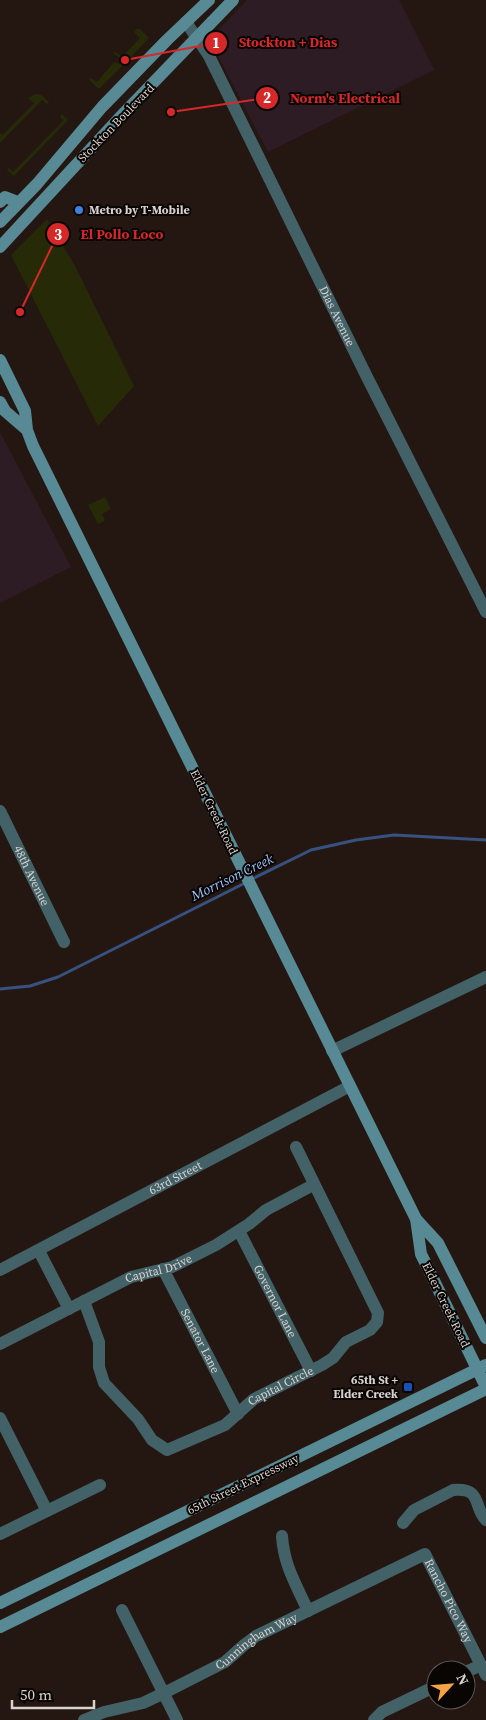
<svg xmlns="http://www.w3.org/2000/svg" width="486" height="1720" viewBox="0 0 486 1720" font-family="'Source Serif 4',serif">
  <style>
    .commercial { fill: #2d1c23 }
    .green { fill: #262a07 }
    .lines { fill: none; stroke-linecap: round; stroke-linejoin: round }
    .stream { stroke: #375280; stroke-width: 3 }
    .street { stroke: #436268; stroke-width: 12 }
    .secondary { stroke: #578a95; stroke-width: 12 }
    .shop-dot { fill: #3f7fe0; stroke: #090503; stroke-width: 2 }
    .transit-dot { fill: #1a4fb4; stroke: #090503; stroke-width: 2 }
    .labels { text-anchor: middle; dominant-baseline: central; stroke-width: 4; stroke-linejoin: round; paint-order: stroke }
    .street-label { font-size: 12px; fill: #d9d1cd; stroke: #090503 }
    .poi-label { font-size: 12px; font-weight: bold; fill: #d9d1cd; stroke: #090503; text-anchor: start }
    .water-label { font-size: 14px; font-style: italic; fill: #9fc2fc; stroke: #090503 }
    .leader { fill: none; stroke: #d62828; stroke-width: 2 }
    .callout-dot { fill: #d62828; stroke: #090503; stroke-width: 2 }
    .mark-label { font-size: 15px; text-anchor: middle; font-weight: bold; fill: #fff }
    .callout-label { font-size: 14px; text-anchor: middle; font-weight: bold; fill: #d62828; stroke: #090503; stroke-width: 4; stroke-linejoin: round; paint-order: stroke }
  </style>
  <rect width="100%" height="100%" fill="#241712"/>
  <path class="commercial" d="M247 0H399L434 70 268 152 219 58 213 41 215 33Z
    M0 432 71 567 0 603Z"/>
  <path class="green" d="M137 29H140L149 38 126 62 113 53 115 52 122 57 140 38 134 32Z
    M114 62 123 65 99 89 89 80 91 78 97 82Z
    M36 94 41 95 49 102 47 104 42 100 0 143V133L3 135 34 103 28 98Z
    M62 114 68 120 14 176 7 170 9 168 13 172 63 121 60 117Z
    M47 219 75 266 134 386 98 426 11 255Z
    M105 497 111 509 102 514 105 521 98 524 88 505Z"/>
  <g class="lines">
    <path class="stream" d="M250 880 311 850 356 840 394 835 486 840
      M0 989 30 986 58 977 245 883"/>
    <g class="street">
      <path id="s1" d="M186 22 209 56 366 375 486 612"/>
      <path id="s2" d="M0 811 64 942"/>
      <path d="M332 1051 486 977"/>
      <path id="s3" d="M239 1231 311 1371"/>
      <path d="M39 1251 69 1309"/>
      <path id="s4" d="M163 1269 238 1414"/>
      <path id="s5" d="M0 1270 350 1086"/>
      <path id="s6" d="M84 1301 99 1342V1367L104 1383 138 1419 152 1440 167 1450 225 1425 254 1399 322 1365 333 1358 346 1342 370 1330 377 1322 378 1313 296 1147"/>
      <path id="s7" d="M0 1344 131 1277 172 1267 216 1245 249 1224 266 1210 313 1185"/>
      <path d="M0 1418 47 1511"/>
      <path d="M403 1523 414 1510 453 1490C483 1487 473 1508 486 1520"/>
      <path d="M0 1534 100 1485"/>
      <path d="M282 1536C284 1566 296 1584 308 1611"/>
      <path d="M122 1610 177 1720"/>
      <path d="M466 1672 481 1665"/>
      <path id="s8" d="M84 1720 104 1712 143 1703 164 1693 225 1662 244 1645 256 1636 425 1554 486 1675"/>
      <path d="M374 1720 382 1712 436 1686"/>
    </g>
    <path class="secondary" d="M0 202 5 197 18 202
      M0 222 37 184 102 107 167 40 209 0
      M0 247 123 114 233 0
      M0 360 25 411 27 430 33 446 416 1219 438 1243 486 1338
      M0 402 5 411 27 430
      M416 1219 421 1254 486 1387
      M0 1603 486 1365
      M0 1627 486 1389"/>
  </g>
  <circle class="shop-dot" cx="79" cy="210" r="5"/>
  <rect class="transit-dot" x="403" y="1382" width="10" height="10" rx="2.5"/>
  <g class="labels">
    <g class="street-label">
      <text transform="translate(116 123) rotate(-46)">Stockton Boulevard</text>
      <text stroke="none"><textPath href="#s1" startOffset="331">Dias Avenue</textPath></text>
      <text transform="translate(214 812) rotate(64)">Elder Creek Road</text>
      <text stroke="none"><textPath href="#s2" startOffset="72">48th Avenue</textPath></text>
      <text stroke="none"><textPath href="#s5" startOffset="198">63rd Street</textPath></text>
      <text stroke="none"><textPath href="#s7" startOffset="176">Capital Drive</textPath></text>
      <text stroke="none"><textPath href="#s3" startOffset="79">Governor Lane</textPath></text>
      <text transform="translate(446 1305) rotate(64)">Elder Creek Road</text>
      <text stroke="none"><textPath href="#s4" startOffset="81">Senator Lane</textPath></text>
      <text stroke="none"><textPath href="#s6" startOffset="310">Capital Circle</textPath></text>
      <text transform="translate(243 1484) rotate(-26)">65th Street Expressway</text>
      <text stroke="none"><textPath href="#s8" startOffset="434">Rancho Pico Way</textPath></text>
      <text stroke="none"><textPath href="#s8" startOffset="191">Cunningham Way</textPath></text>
    </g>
    <g class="poi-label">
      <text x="89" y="210">Metro by T-Mobile</text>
      <text x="398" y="1380" text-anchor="end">65th St +<tspan x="398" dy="14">Elder Creek</tspan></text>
    </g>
    <g class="water-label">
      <text transform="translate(232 877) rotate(-26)">Morrison Creek</text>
    </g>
  </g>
  <path class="leader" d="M125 60L216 43M171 112L267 98M20 312L58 234"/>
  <g class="callout-dot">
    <circle cx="125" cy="60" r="5"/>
    <circle cx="171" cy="112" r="5"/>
    <circle cx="20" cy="312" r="5"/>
    <circle cx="216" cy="43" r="12"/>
    <circle cx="267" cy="98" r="12"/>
    <circle cx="58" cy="234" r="12"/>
  </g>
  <g class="mark-label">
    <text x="216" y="48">1</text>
    <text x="267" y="103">2</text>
    <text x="58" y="240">3</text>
  </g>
  <g class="callout-label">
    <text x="288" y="47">Stockton + Dias</text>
    <text x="345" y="103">Norm's Electrical</text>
    <text x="122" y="239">El Pollo Loco</text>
  </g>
  <g transform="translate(451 1685) rotate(64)"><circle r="24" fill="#090503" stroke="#5c5754"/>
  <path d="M0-4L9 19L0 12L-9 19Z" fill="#f6a247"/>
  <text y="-8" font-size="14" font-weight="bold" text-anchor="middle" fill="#d9d1cd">N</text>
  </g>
  <path d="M12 1700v8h82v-8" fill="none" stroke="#d9d1cd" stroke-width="2.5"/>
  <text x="20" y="1700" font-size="15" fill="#d9d1cd" stroke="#090503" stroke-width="4" paint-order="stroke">50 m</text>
</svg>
